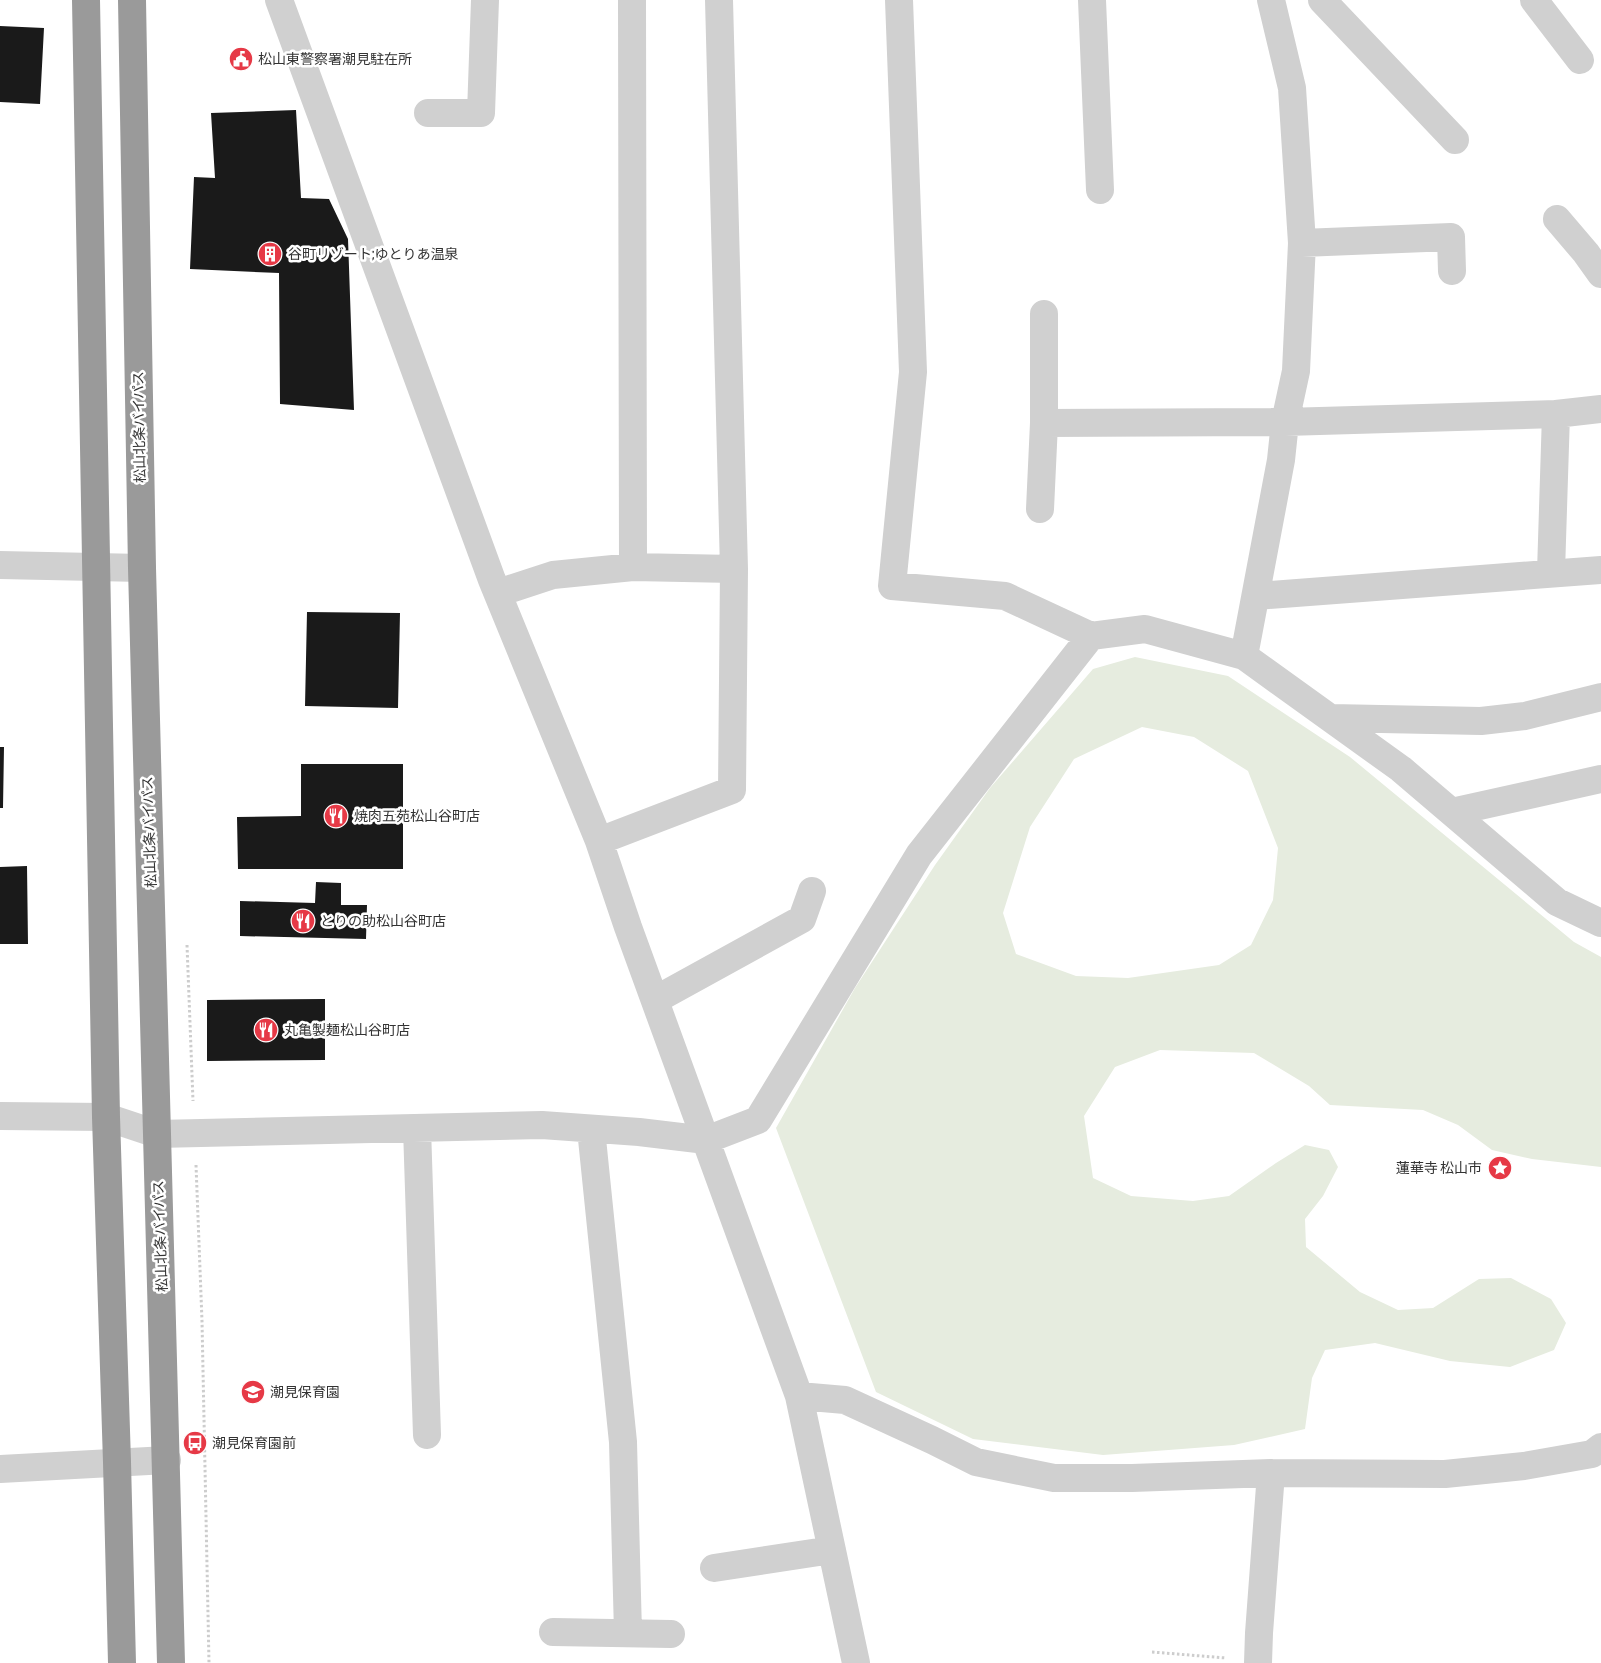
<svg xmlns="http://www.w3.org/2000/svg" width="1601" height="1663" viewBox="0 0 1601 1663" font-family="'Asap Condensed','Noto Sans JP',sans-serif">
  <style>
    .green { fill: #e6ecdf; fill-rule: evenodd }
    .building { fill: #1a1a1a }
    .lines { fill: none; stroke-linecap: round; stroke-linejoin: round }
    .path { stroke: #cdcdcd; stroke-width: 3; stroke-dasharray: 2.5 2.5; stroke-linecap: butt }
    .street { stroke: #d0d0d0; stroke-width: 28 }
    .highway { stroke: #9a9a9a; stroke-width: 28 }
    .labels { text-anchor: middle; dominant-baseline: central; stroke-width: 5; stroke-linejoin: round; paint-order: stroke }
    .poi-label { font-size: 14px; fill: #333; stroke: #fff; text-anchor: start }
    .street-label { font-size: 14px; fill: #333; stroke: #fff }
  </style>
  <rect width="100%" height="100%" fill="#fff"/>
  <path class="green" d="M1135 657 1228 676 1350 757 1574 942 1601 957V1167L1532 1159 1492 1150 1458 1125 1423 1110 1330 1105 1309 1086 1254 1053 1160 1050 1115 1067 1084 1116 1093 1178 1131 1196 1193 1201 1229 1196 1276 1163 1305 1145 1329 1150 1338 1167 1323 1196 1305 1219 1306 1247 1360 1292 1398 1310 1433 1308 1479 1279 1511 1278 1551 1299 1566 1323 1554 1350 1510 1367 1450 1361 1375 1343 1325 1350 1312 1378 1305 1429 1234 1445 1103 1455 973 1439 876 1392 776 1128 855 988 935 865 990 788 1093 669ZM1142 727 1194 737 1248 771 1278 848 1273 900 1251 945 1219 965 1128 978 1076 976 1016 954 1003 913 1030 827 1074 759Z"/>
  <path class="building" d="M0 26 44 28 40 104 0 102Z
    M296 110 301 198 329 199 348 239 354 410 280 404 279 273 190 269 194 177 215 178 211 113Z
    M307 612 400 613 398 708 305 706Z
    M0 747H4L3 808H0Z
    M301 764H403V869H238L237 817 301 816Z
    M27 866 28 944H0V867Z
    M316 882 341 883V905H367L366 939 240 936V901L315 903Z
    M325 999V1060L207 1061V1000Z"/>
  <g class="lines">
    <path class="path" d="M187 945 193 1101
      M196 1165 202 1321 209 1663
      M1152 1652 1226 1658"/>
    <path class="street" d="M279 0 492 580 599 841 628 927 799 1396 856 1663
      M632 0 633 567
      M899 0 913 372 892 586 1005 596 1091 636
      M1092 0 1100 190
      M1322 0 1455 140
      M1534 0 1580 60
      M428 113H481L485 0
      M1557 219 1586 253 1601 274
      M1302 243 1451 237 1452 271
      M1556 414 1601 409
      M1044 423 1285 422 1556 414 1551 572
      M1040 509 1044 423V314
      M0 565 142 568
      M498 593 553 575 633 567 734 569
      M1256 596 1601 570
      M1244 656 1401 769 1557 902 1601 923
      M1331 718 1481 721 1525 716 1601 697
      M1452 812 1601 779
      M599 841 732 790 734 569 719 0
      M655 1000 802 919 812 891
      M0 1116 106 1117 157 1134 542 1125 639 1132 706 1140 758 1120 919 855 1091 636 1145 629 1244 656 1281 460 1285 422 1296 371 1302 243 1292 88 1271 0
      M417 1128 427 1435
      M591 1129 623 1442 628 1633
      M799 1396 845 1400 932 1440 976 1462 1054 1478H1132L1271 1473 1445 1474 1524 1466 1592 1454 1601 1447
      M0 1469 167 1460
      M714 1568 832 1550
      M553 1632 671 1634
      M1258 1663 1259 1633 1271 1473"/>
    <path class="highway" d="M86 0 106 1117 117 1462 122 1663
      M132 0 142 568 171 1663"/>
  </g>
  <defs>
    <g id="civic-disc" transform="scale(1.25)"><circle r="9.5" fill="#e63946" stroke="#fff"/><path d="M-.6-6.5H3V-4.5H.6V-3L4-1V1h2V6H-6V1h2V-1L-.6-3ZM-1.2 2.5V6h2.4V2.5Z" fill="#fff"/></g>
    <g id="building-disc" transform="scale(1.25)"><circle r="9.5" fill="#e63946" stroke="#fff"/><path d="M-4-6H4V6H1V3H-1V6H-4ZM-2.5-4.3h1.7v1.8h-1.7ZM.8-4.3h1.7v1.8H.8ZM-2.5-1h1.7V.8h-1.7ZM.8-1h1.7V.8H.8Z" fill="#fff"/></g>
    <g id="restaurant-disc" transform="scale(1.25)"><circle r="9.5" fill="#e63946" stroke="#fff"/><path d="M-5-6h1v4h1v-4h1v4h1v-4h1v5L-1.5 .5V6h-2V.5L-5-1ZM5-6V6H3V1.5H1.5Q1.5-4 5-6Z" fill="#fff"/></g>
    <g id="sight-disc" transform="scale(1.25)"><circle r="9.5" fill="#e63946" stroke="#fff"/><path d="M0-6L1.8-2.2L6-1.7L2.9 1.2L3.7 5.4L0 3.3L-3.7 5.4L-2.9 1.2L-6-1.7L-1.8-2.2Z" fill="#fff"/></g>
    <g id="school-disc" transform="scale(1.25)"><circle r="9.5" fill="#e63946" stroke="#fff"/><path d="M0-5L7-2L0 1L-7-2ZM-4 1L0 2.5L4 1V4Q0 6-4 4Z" fill="#fff"/></g>
    <g id="bus-disc" transform="scale(1.25)"><circle r="9.5" fill="#e63946" stroke="#fff"/><path d="M-5-6H5V4H4V6H2V4H-2V6H-4V4H-5ZM-3.5-4V0h7V-4ZM-3.5 1.2v1.5H-2V1.2ZM2 1.2v1.5H3.5V1.2Z" fill="#fff"/></g>
  </defs>
  <g fill-rule="evenodd">
    <use href="#civic-disc" x="241" y="59"/>
    <use href="#building-disc" x="270" y="254"/>
    <use href="#restaurant-disc" x="336" y="816"/>
    <use href="#restaurant-disc" x="303" y="921"/>
    <use href="#restaurant-disc" x="266" y="1030"/>
    <use href="#sight-disc" x="1500" y="1168"/>
    <use href="#school-disc" x="253" y="1392"/>
    <use href="#bus-disc" x="195" y="1443"/>
  </g>
  <g class="labels">
    <g class="poi-label">
      <text x="258" y="59">松山東警察署潮見駐在所</text>
      <text x="288" y="254">谷町リゾート;ゆとりあ温泉</text>
      <text x="354" y="816">焼肉五苑松山谷町店</text>
      <text x="320" y="921">とりの助松山谷町店</text>
      <text x="284" y="1030">丸亀製麺松山谷町店</text>
      <text x="1482" y="1168" text-anchor="end">蓮華寺 松山市</text>
      <text x="270" y="1392">潮見保育園</text>
      <text x="212" y="1443">潮見保育園前</text>
    </g>
    <g class="street-label">
      <text transform="translate(139 427) rotate(-91)">松山北条バイパス</text>
      <text transform="translate(149 832) rotate(-92)">松山北条バイパス</text>
      <text transform="translate(160 1236) rotate(-92)">松山北条バイパス</text>
    </g>
  </g>
</svg>
